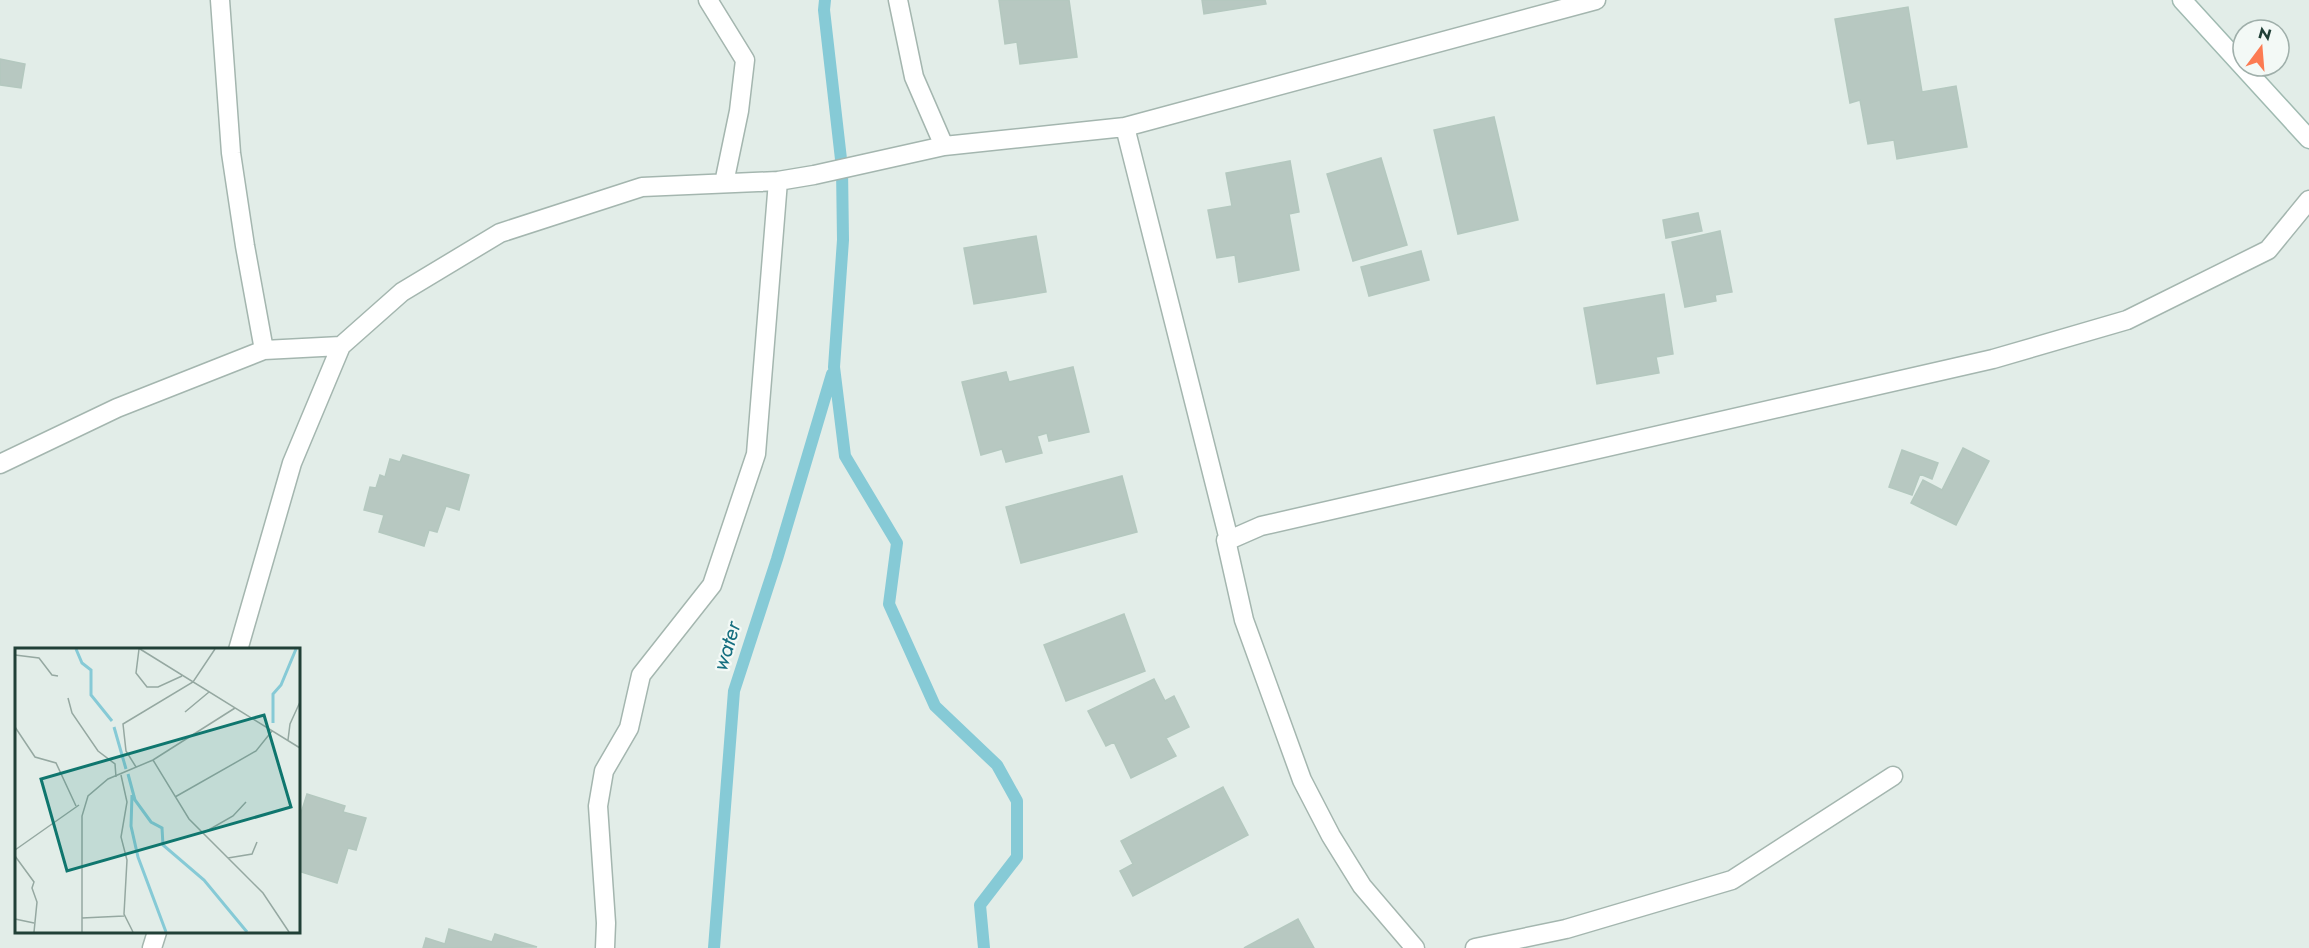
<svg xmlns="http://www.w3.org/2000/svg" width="2309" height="948" viewBox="0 0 2309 948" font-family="Jost,sans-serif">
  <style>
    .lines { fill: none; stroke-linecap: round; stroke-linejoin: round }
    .stream { stroke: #86cad6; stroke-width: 12 }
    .building { fill: #b7c8c1; stroke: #b4c8bf; stroke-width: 1.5 }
    .street-casing { stroke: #a4b6af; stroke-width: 21 }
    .secondary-casing { stroke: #a0bab1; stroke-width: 21 }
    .street { stroke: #fff; stroke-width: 18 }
    .secondary { stroke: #fff; stroke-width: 18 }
    .labels { text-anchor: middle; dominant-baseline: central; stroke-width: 4.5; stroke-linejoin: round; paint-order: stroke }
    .water-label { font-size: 22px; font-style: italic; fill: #166f80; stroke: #f3f9f6 }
    .inset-river { fill: none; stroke: #86cad6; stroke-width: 3 }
    .inset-road { fill: none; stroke: #95a8a1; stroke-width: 1.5 }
    .view { fill: #0f766e; fill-opacity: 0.15; stroke: #0f766e; stroke-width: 3 }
    .inset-edge { fill: none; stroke: #214037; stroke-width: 3 }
  </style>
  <rect width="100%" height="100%" fill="#e2ede8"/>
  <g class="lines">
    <path class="stream" d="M825 0 824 10 842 168 843 240 834 367 845 456 897 543 889 604 935 706 997 765 1017 801V857L980 905 984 948
      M714 948 734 691 777 559 832 374"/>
  </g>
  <path class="building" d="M999 0H1069L1077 57 1020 64 1017 42 1005 44Z
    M1202 0H1265L1266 4 1204 14Z
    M1908 7 1922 92 1956 86 1967 147 1897 159 1894 140 1868 144 1860 100 1850 103 1835 19Z
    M0 59 25 64 21 88 0 85Z
    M1494 117 1518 220 1458 234 1434 130Z
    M1381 158 1407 245 1353 261 1327 174Z
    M1290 161 1299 212 1289 214 1299 270 1239 282 1235 255 1217 258 1208 210 1232 206 1226 173Z
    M1698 213 1702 231 1666 238 1663 220Z
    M1720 231 1732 292 1715 295 1716 301 1685 307 1672 242Z
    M1036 236 1046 292 974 304 964 248Z
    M1421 251 1429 280 1369 296 1361 267Z
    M1664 294 1673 354 1656 357 1659 373 1597 384 1584 308Z
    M1073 367 1089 432 1049 441 1047 433 1037 436 1042 453 1006 462 1002 449 981 455 962 382 1006 372 1009 382Z
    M1963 448 1989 461 1956 525 1911 503 1923 480 1942 490Z
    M1902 450 1938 463 1932 479 1920 474 1912 495 1889 487Z
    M403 455 469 475 459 510 446 506 437 532 429 530 424 546 379 532 384 515 364 510 370 487 376 488 380 475 385 477 390 459 400 462Z
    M1122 476 1137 532 1021 563 1006 507Z
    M1124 614 1145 671 1066 701 1044 645Z
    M1154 679 1165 701 1174 696 1189 727 1166 738 1176 756 1131 778 1114 742 1106 746 1088 711Z
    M1223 787 1248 835 1133 896 1120 871 1133 864 1121 841Z
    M307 794 345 806 343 812 366 818 356 850 348 848 337 883 298 871V812L301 813Z
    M1298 919 1314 948H1244Z
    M449 929 492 942 495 934 537 947 423 948 426 938 445 944Z"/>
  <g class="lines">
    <g class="street-casing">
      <path id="street" d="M220 0 231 153 245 246 264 350
        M708 0 745 60 739 111 724 183
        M898 0 914 77 944 146
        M1125 127 1229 540H1226L1244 620 1302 780 1331 836 1362 886 1415 948
        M0 464 117 408 264 350 341 346
        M1229 540 1261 526 1993 359 2127 320 2268 250 2309 200
        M238 650 292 463 341 346 402 292 500 233 642 187 778 181 814 175 944 146 1125 127 1596 0
        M152 948 157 932
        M605 948 606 923 598 806 604 771 629 728 641 675 712 585 756 454 778 181
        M1475 948 1566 929 1732 880 1893 776"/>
    </g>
    <g class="secondary-casing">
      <path id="secondary" d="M2182 0 2309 139"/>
    </g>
    <use href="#street" class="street"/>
    <use href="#secondary" class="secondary"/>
  </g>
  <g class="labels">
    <g class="water-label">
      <text transform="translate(726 646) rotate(-73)">water</text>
    </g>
  </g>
  <g transform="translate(15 648)">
    <rect width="285" height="285" fill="#e2ede8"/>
    <path class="inset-river" d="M61 1 67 15 76 22V47L97 73M258 75V46L266 37 281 1M99 79 111 121M113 126 120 152 136 174 147 180 148 197 189 232 232 284M117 147 116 178 123 209 151 284"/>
    <path class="inset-road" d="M124 1 121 25 132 39H143L167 28M125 1 285 100M0 7 24 10 37 27 43 28M53 50 57 65 83 103 100 116 101 129M170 64 194 44M0 79 20 109 41 115 61 158M273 92 275 76 285 54M138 112 174 171 248 245 274 284M121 119 111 103 108 76 178 34 200 1M106 127 112 154 106 189 112 212 109 266 118 284M160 149 241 103 257 83M190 184 218 168 231 154M0 202 64 157M0 208 19 234 17 240 22 254 19 284M213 210 237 206 242 194M67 270 109 268M0 271 19 275M67 284V168L73 148 93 131 138 112 220 60"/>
    <path class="view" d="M249 67 276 159 52 223 26 131Z"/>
    <rect width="285" height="285" class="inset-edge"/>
  </g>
  <g transform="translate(2261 48) rotate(16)"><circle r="28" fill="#f3f9f6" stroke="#9fafaa" stroke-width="1.5"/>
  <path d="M0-4.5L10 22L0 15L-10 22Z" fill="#fc7b52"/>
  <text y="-9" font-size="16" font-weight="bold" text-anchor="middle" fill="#214037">N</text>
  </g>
</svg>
